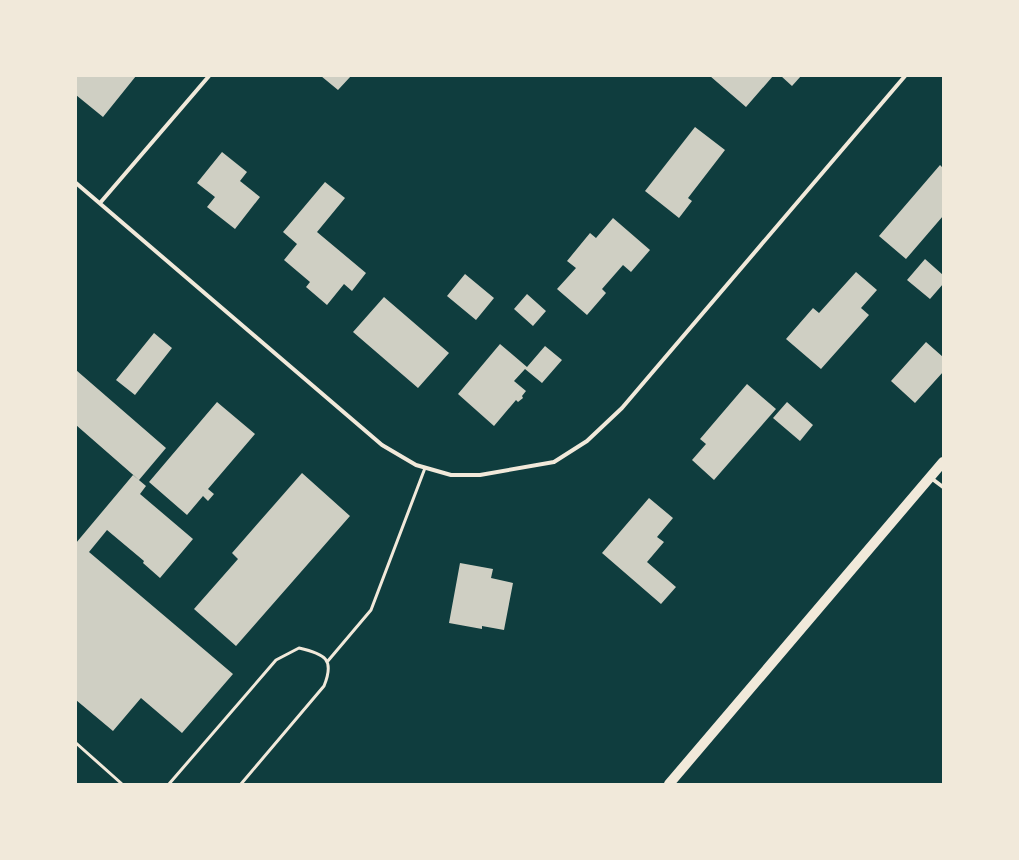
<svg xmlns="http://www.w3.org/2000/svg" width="1019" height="860" viewBox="0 0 1019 860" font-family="'Varela Round',sans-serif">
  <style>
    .building { fill: #cfcfc3 }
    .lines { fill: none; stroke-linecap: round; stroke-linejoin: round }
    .service { stroke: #f1e9da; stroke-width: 3 }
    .minor { stroke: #f1e9da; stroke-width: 4 }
    .primary { stroke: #f1e9da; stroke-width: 10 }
  </style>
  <rect width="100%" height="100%" fill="#0f3d3e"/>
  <path class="building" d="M76 76H136L103 117 76 95Z
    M321 76H351L338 90Z
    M710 76H773L746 107Z
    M781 76H801L792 86Z
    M695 127 725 150 688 198 692 201 679 218 645 191Z
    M222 152 247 172 240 181 260 197 235 229 207 207 215 197 197 183Z
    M940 165 943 168V216L906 259 879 236Z
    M325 182 345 198 317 232 366 273 352 291 344 284 327 305 306 287 310 282 284 260 297 244 283 232Z
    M613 218 650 250 631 272 623 265 602 289 606 293 587 315 557 289 576 268 567 261 590 233 596 238Z
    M925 259 943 275V284L930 299 907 280Z
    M856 272 877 290 861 308 869 315 821 369 786 339 813 308 819 313Z
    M465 274 494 298 476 320 447 296Z
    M527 294 546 311 533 326 514 309Z
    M384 297 449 353 418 388 353 332Z
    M154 333 172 348 135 395 116 380Z
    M926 342 943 357V372L915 403 891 381Z
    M500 344 527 367 545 346 562 360 542 383 525 369 514 381 526 391 522 396 523 398 518 402 516 400 494 426 458 394Z
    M76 370 166 448 139 480 76 425Z
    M747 384 776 409 714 480 692 460 706 444 700 439Z
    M217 402 255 434 208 489 214 494 208 501 203 496 187 515 149 482Z
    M787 402 813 425 800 441 773 418Z
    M302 473 350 516 236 646 194 609 238 559 232 553Z
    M133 475 146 486 140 494 193 539 160 578 143 563 144 561 107 530 89 552 233 674 182 733 141 698 113 731 76 700V543Z
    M649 498 673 518 657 537 664 542 647 562 676 587 661 604 602 553Z
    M460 563 493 569 491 578 513 583 504 630 482 626V629L449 623Z"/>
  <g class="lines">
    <path class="service" d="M327 662 371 610 425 468
      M76 743 122 784
      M169 784 276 660 299 648C325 654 335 659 324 686L241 784"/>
    <path class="minor" d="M76 183 382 445 416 465 451 475H480L554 462 587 441 622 408 905 76
      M100 203 209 76
      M931 478 943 487"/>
    <path class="primary" d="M669 784 943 462"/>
  </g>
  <rect width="1019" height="860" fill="none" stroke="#f1e9da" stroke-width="154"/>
</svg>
